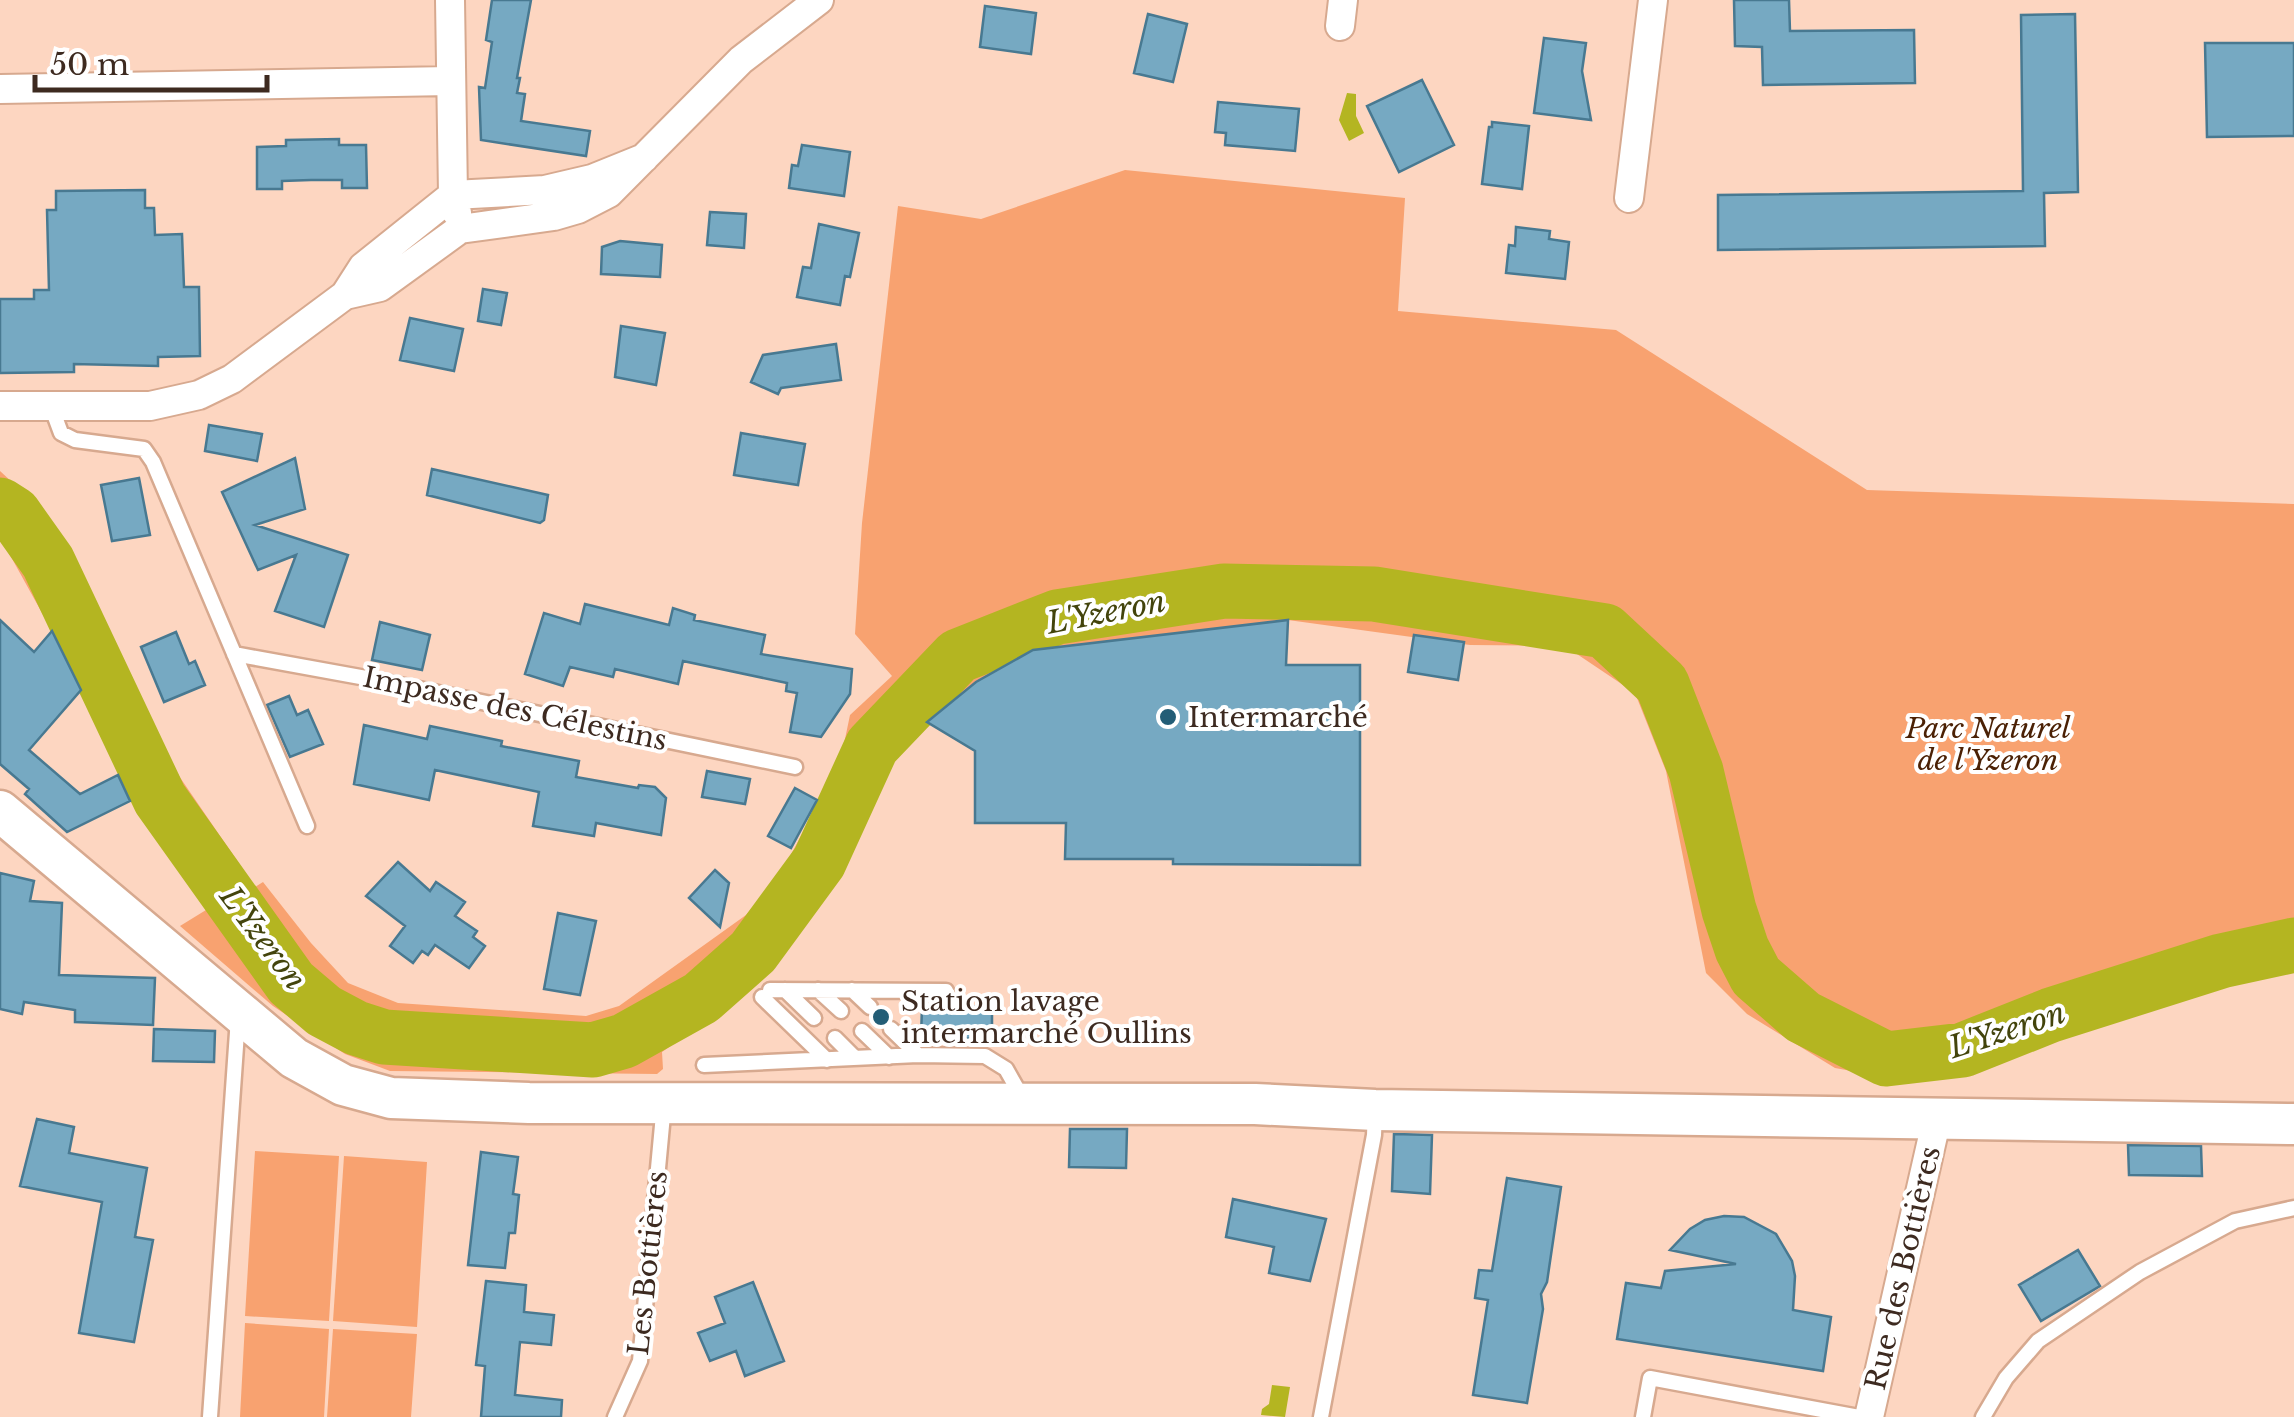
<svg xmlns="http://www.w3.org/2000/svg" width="2294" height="1417" viewBox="0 0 2294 1417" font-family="'Libre Baskerville',serif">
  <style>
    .green { fill: #f8a270 }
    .water { fill: #b4b521 }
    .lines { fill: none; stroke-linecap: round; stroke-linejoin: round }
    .river { stroke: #b4b521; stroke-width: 55 }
    .building { fill: #76a9c2; stroke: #487991; stroke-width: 2.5 }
    .lane-casing { stroke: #d7a98f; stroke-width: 19 }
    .street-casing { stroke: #d7a98f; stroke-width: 32 }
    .secondary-casing { stroke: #d7a98f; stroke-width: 45 }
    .lane { stroke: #fff; stroke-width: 14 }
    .street { stroke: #fff; stroke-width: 28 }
    .secondary { stroke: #fff; stroke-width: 40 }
    .poi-dot { fill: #235d76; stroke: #fff; stroke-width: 4 }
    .labels { text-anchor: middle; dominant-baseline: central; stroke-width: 8; stroke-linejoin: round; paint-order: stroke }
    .street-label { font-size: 28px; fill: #3d2a20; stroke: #fff }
    .poi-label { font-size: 28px; fill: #3d2a20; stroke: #fff; text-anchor: start }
    .park-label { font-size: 28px; font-style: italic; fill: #4b2105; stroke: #fff }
    .water-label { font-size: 30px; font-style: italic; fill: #43440c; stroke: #fff }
  </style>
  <rect width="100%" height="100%" fill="#fdd6c1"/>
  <path class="green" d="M1125 170 1405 198 1398 311 1616 330 1867 490 2294 504V968L2144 1001 1980 1071 1895 1079 1835 1068 1747 1014 1706 973 1666 771 1635 693 1565 646 1470 645 1288 620 1033 650 976 682 927 722 886 766 836 883 752 989 662 1052 663 1069 657 1074 390 1071 345 1054 273 1006 180 926 206 910 133 803 83 687 0 537V471L39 507 69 556 166 757 255 887 263 882 311 943 348 983 398 1003 586 1016 619 1006 746 915 780 875 840 763 850 715 892 676 855 634 862 523 898 206 981 219Z
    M255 1151 339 1156 329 1321 245 1316Z
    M344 1156 427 1162 417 1327 333 1321Z
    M245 1323 329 1329 324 1417H240Z
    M333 1329 417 1334 411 1417H327Z"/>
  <path class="water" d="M1347 93 1356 94V116L1364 133 1349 141 1339 120Z
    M1272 1385 1290 1387 1285 1417 1261 1415 1262 1409 1269 1404Z"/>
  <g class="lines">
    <path class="river" d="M0 505 14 514 48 562 160 799 291 983 324 1011 356 1028 384 1037 593 1050 624 1041 701 998 753 952 819 862 872 746 958 656 1057 617 1224 591 1374 594 1605 631 1662 684 1696 771 1729 910 1742 949 1756 976 1803 1017 1886 1059 1963 1050 2051 1015 2221 961 2294 945"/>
  </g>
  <path class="building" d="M492 0H531L517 78H520L517 93 525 94 521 121 590 131 586 156 481 140 479 87 485 88 492 42 486 40Z
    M1734 0H1789L1790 31 1914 30 1915 83 1763 85 1762 47 1735 46Z
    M985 6 1036 13 1031 54 980 47Z
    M1148 14 1187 24 1173 82 1134 73Z
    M2075 14 2078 192 2044 193 2045 246 1718 250V195L2023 191 2021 15Z
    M1544 38 1586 43 1582 71 1591 120 1534 113Z
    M2205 43H2294V136L2207 137Z
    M1422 80 1454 145 1399 172 1367 106Z
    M1218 102 1299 109 1295 151 1225 145 1226 133 1215 132Z
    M1492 122 1529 126 1522 189 1482 184 1489 127H1492Z
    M339 139V145H366L367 188H342V180H311L282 181V189H257V147L286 146V140Z
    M802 145 850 152 844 196 789 188 792 165 798 166Z
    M145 190V208H154L155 235 182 234 184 287H199L200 356 158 357V366L74 364V372L0 373V299H34V290H49L47 210H56V191Z
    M710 212 746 214 744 248 707 245Z
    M819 224 859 233 850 277 845 276 840 305 797 297 803 267 811 268Z
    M1516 227 1550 231 1549 239 1569 242 1565 279 1506 273 1509 245 1515 246Z
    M620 241 662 245 660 277 601 274 602 247Z
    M483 289 507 293 501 325 478 321Z
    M410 318 463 329 454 371 400 360Z
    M621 326 665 333 656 385 615 377Z
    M836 344 841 380 781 388 778 394 751 382 763 355Z
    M209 425 262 434 257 461 205 451Z
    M741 433 805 444 798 485 734 475Z
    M295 458 305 509 255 525 348 555 324 627 275 611 296 555 258 570 222 492Z
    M432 469 548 495 544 520 540 523 427 495Z
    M139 478 150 535 112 541 101 485Z
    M585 604 669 625 673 608 695 615 694 620 765 635 761 654 852 669 850 694 821 737 790 732 797 693 786 691 787 683 683 661 678 684 615 669 613 677 570 667 563 686 525 674 544 613 580 624Z
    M0 620 34 652 52 631 81 690 29 750 80 794 118 775 130 801 67 832 25 794 29 789 0 764Z
    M1288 620 1286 665H1360V865L1173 864V859H1065L1066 823H975V751L927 722 976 682 1033 650Z
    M380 622 430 635 422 670 372 660Z
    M176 632 189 664 195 661 205 685 164 702 141 647Z
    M1414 635 1464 642 1458 680 1408 672Z
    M289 696 297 715 308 710 323 744 290 757 267 705Z
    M364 725 427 739 430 726 502 741 501 746 579 761 576 777 638 788 639 785 655 787 666 798 661 835 596 823 594 836 533 826 539 792 435 770 429 800 354 784Z
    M707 771 750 779 745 804 702 797Z
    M795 788 817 800 791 848 768 836Z
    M398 862 430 891 436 882 465 902 455 916 477 931 473 937 485 946 469 968 435 945 428 955 422 951 413 963 390 946 405 926 366 896Z
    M715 870 729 883 720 927 689 898Z
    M0 873 34 881 30 901 62 903 59 975 155 978 153 1025 75 1022V1010L24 1002 22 1014 0 1009Z
    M558 913 596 921 580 995 544 989Z
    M922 1006H941L951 1014 961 1006 992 1007V1039L921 1038Z
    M154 1029 215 1031 214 1062 153 1061Z
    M37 1119 74 1127 69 1153 147 1168 135 1237 153 1240 134 1342 79 1333 102 1202 20 1186Z
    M1070 1129H1127L1126 1168 1069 1167Z
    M1394 1134 1432 1135 1430 1194 1392 1191Z
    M2128 1145 2201 1146 2202 1176 2129 1175Z
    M481 1152 518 1157 513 1194 519 1195 515 1233H509L505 1268 468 1265Z
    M1507 1178 1561 1187 1547 1282 1541 1294 1543 1309 1527 1403 1473 1395 1488 1300 1475 1298 1479 1270 1492 1271Z
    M1233 1199 1326 1219 1310 1281 1269 1273 1274 1247 1226 1237Z
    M1724 1216 1744 1217 1776 1234 1792 1261 1795 1276 1793 1310 1831 1317 1823 1371 1617 1339 1626 1283 1661 1288 1665 1271 1736 1264 1670 1250 1690 1229 1705 1220Z
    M2078 1250 2100 1286 2041 1321 2019 1285Z
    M486 1281 526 1285 524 1312 554 1315 551 1345 520 1342 515 1395 562 1400 561 1417H481L485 1366 476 1365Z
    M753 1282 784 1361 745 1376 736 1351 710 1361 698 1333 725 1323 715 1297Z"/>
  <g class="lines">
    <g class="lane-casing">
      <path id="lane" d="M51 406 61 433 75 440 144 449 153 462 307 826
        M234 654 366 678 795 767
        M770 990 946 991 951 1003
        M785 990 814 1018
        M818 990 841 1011
        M852 990 870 1007
        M762 997 827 1060
        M891 1029 918 1055
        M862 1031 889 1057
        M835 1038 855 1058
        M704 1065 918 1055 985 1056 1006 1069 1023 1099
        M210 1417 238 1018
        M615 1417 640 1361 664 1104
        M1321 1417 1374 1135 1375 1111
        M1643 1417 1650 1378 1859 1417
        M1983 1417 2006 1378 2038 1341 2140 1272 2235 1221 2294 1208"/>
    </g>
    <g class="street-casing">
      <path id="street" d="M450 0 453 195 457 213
        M1340 26 1343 0
        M0 89 450 81
        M1629 198 1653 0
        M345 295 380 287 460 229 554 216 578 209 609 193 741 60 819 0
        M0 406H150L199 395 232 379 345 295 363 267 453 195 545 190 592 179 644 158
        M1869 1417 1937 1118"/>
    </g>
    <g class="secondary-casing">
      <path id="secondary" d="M0 811 294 1058 343 1085 391 1098 529 1103 1255 1104 1375 1110 2294 1124"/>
    </g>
    <use href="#lane" class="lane"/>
    <use href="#street" class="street"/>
    <use href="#secondary" class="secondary"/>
  </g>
  <g class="poi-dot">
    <circle cx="1168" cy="717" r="10"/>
    <circle cx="881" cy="1017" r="10"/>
  </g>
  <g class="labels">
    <g class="street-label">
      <text transform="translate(515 709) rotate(12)">Impasse des Célestins</text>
      <text transform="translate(648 1263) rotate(-84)">Les Bottières</text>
      <text transform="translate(1903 1268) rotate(-77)">Rue des Bottières</text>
    </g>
    <g class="poi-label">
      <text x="1188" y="717">Intermarché</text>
      <text x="901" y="1001">Station lavage<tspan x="901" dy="32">intermarché Oullins</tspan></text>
    </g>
    <g class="park-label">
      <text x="1988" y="728">Parc Naturel<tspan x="1988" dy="32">de l'Yzeron</tspan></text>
    </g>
    <g class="water-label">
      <text transform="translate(1106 612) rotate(-11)">L'Yzeron</text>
      <text transform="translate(263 938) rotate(53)">L'Yzeron</text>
      <text transform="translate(2007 1030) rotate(-18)">L'Yzeron</text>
    </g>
  </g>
  <path d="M35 75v15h232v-15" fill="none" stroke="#3d2a20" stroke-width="5"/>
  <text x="50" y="75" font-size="30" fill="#3d2a20" stroke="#ffffff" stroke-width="8" paint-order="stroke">50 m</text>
</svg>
